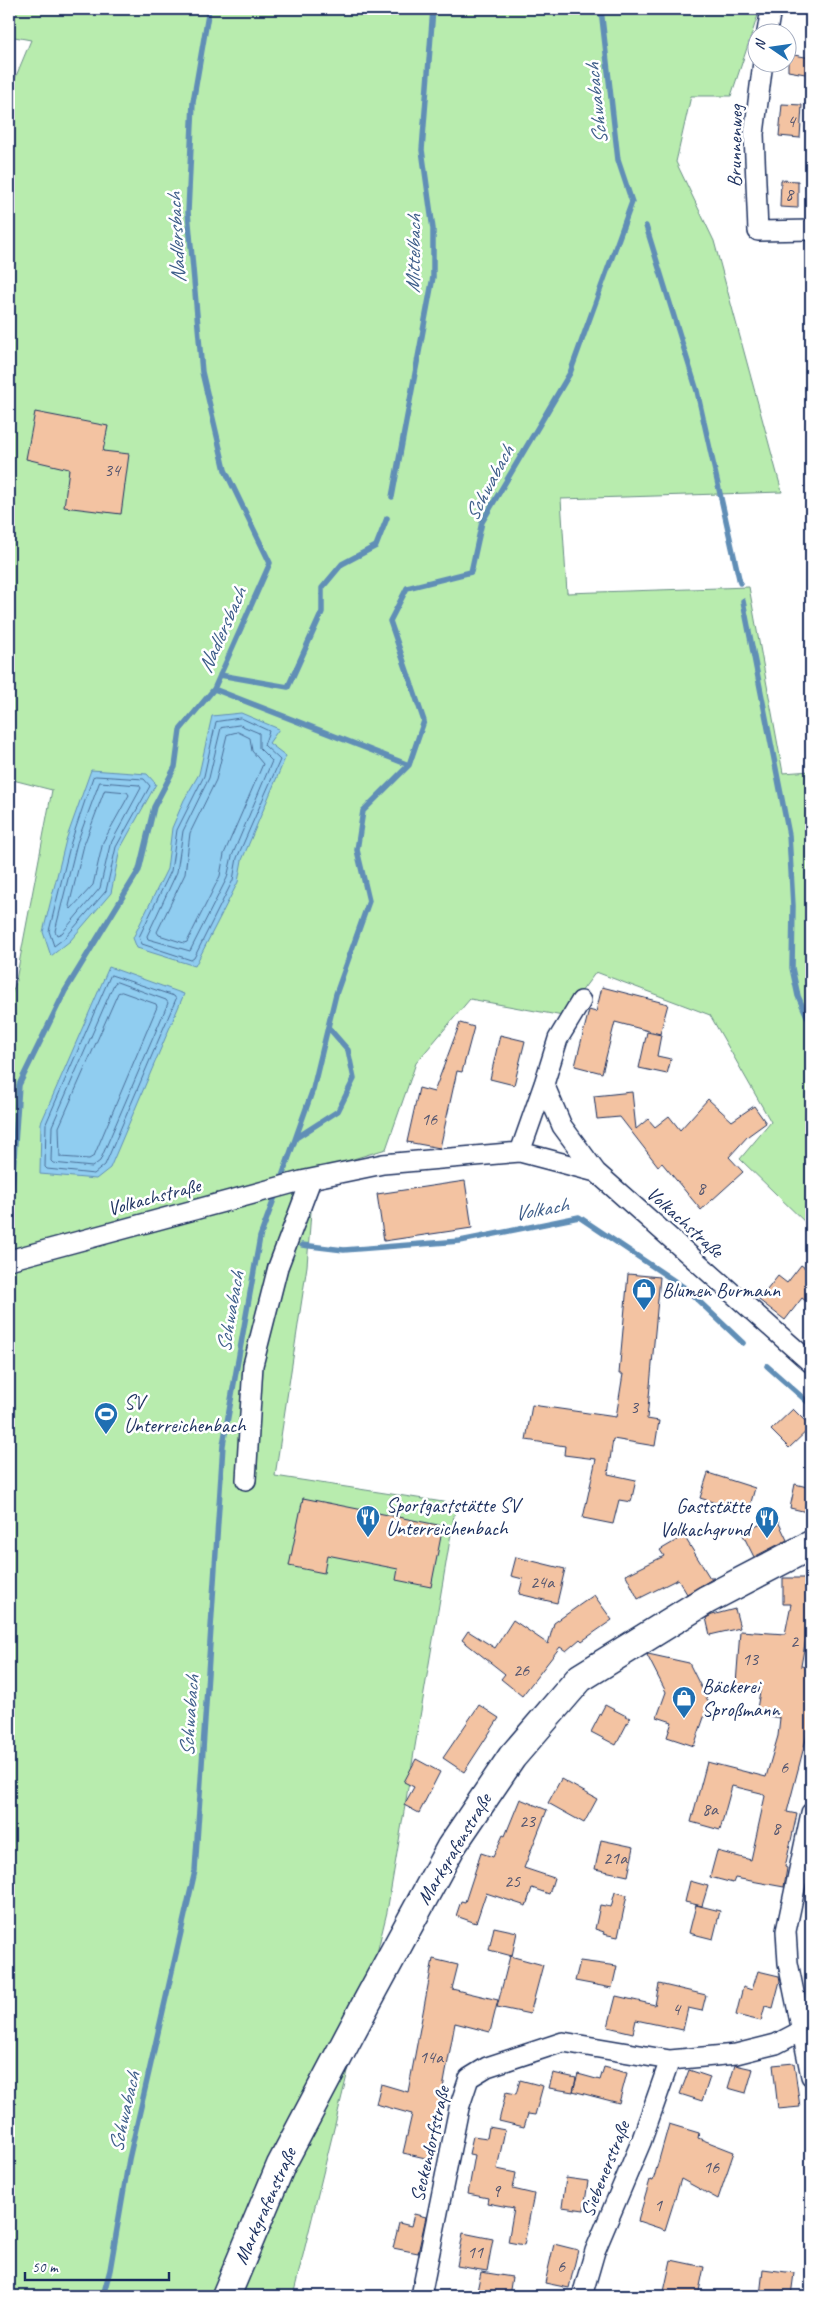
<svg xmlns="http://www.w3.org/2000/svg" width="820" height="2305" viewBox="0 0 820 2305" font-family="Caveat,sans-serif">
  <style>
    .green { fill: #b8ecae; stroke: #6a8e86 }
    .water { fill: #90cdf0; stroke: #618eb6 }
    .lines { fill: none; stroke-linecap: round; stroke-linejoin: round }
    .shore { stroke: #4a6e98; stroke-width: 1 }
    .stream { stroke: #618eb6; stroke-width: 5.5 }
    .building { fill: #f3c3a2; stroke: #1b2f5e }
    .minor-casing { stroke: #1b2f5e; stroke-width: 22 }
    .secondary-casing { stroke: #1b2f5e; stroke-width: 31 }
    .minor { stroke: #fff; stroke-width: 19 }
    .secondary { stroke: #fff; stroke-width: 28 }
    .labels { text-anchor: middle; dominant-baseline: central; stroke-width: 5; stroke-linejoin: round; paint-order: stroke }
    .number-label { font-size: 18px; fill: #51546f }
    .street-label { font-size: 20px; fill: #1b2f5e; stroke: #fff }
    .poi-label { font-size: 20px; fill: #1b2f5e; stroke: #fff; text-anchor: start }
    .water-label { font-size: 21px; font-style: italic; fill: #3e5e8a; stroke: #fff }
  </style>
  <rect width="100%" height="100%" fill="#fff"/>
  <filter id="ink" filterUnits="userSpaceOnUse"><feTurbulence type="fractalNoise" baseFrequency=".02" numOctaves="2"/><feDisplacementMap in="SourceGraphic" scale="10" xChannelSelector="R" yChannelSelector="G"/><feConvolveMatrix kernelMatrix="1 2 1 2 8 2 1 2 1" color-interpolation-filters="sRGB"/></filter>
  <g filter="url(#ink)">
    <path class="green" d="M9 9H760L731 96H691L676 162 714 241 782 492 561 499 567 593 749 587 783 773 811 771V1228L740 1159 771 1122 710 1015 596 972 563 1016 470 999 416 1063 386 1149 314 1171 307 1266 275 1476 456 1504 387 1912 293 2296H9V1000L15 985 52 790 9 779V93L31 40 9 36Z"/>
    <path class="water" d="M241 713 279 729 269 743 286 756 242 860 238 882 195 966 137 948 133 938 167 869 172 828 184 800 199 774 212 716Z
      M91 770 147 774 156 784 120 849 111 893 70 941 51 956 43 932 66 840Z
      M109 967 184 994 110 1168 96 1179 40 1174 41 1123Z"/>
    <g class="lines">
      <path class="shore" d="M241 718 269 731 264 745 280 760 237 858 233 880 194 958 191 960 142 944 139 937 171 871 177 830 204 776 216 722Z
        M240 725 259 733V748L272 761 232 856 227 878 190 951 148 939 147 936 177 872 183 831 209 778 221 728Z
        M238 732 250 738 252 751 263 764 224 854 220 876 187 942 184 943 159 935 157 932 185 874 190 833 216 780 227 735Z
        M96 776 144 779 150 786 116 847 106 891 66 937 54 946 49 931 71 842 93 777Z
        M100 782 139 785 141 788 110 845 100 888 62 933 57 935 55 931 77 843Z
        M105 790 127 792 129 795 103 842 93 885 71 909 69 906 84 845Z
        M111 975 174 996 176 999 105 1165 94 1174 47 1169 45 1167 46 1124Z
        M117 982 166 1000 168 1003 100 1161 92 1167 53 1163 51 1161 52 1126 114 984Z
        M122 992 156 1004 157 1007 94 1156 89 1159 60 1157 59 1127 118 993Z"/>
      <path class="stream" d="M646 226 697 391 740 583
        M392 497 433 277V229L422 150 433 9
        M743 601 789 835 793 906 792 968 798 996 811 1025
        M220 675 288 687 322 612V588L342 564 376 546 387 518
        M214 689 409 765
        M296 1138 338 1111 354 1079 348 1050 328 1027
        M280 1182 313 1089 336 994 369 901 357 850 363 811 409 765 424 721 390 621 407 588 471 572 482 522 570 373 632 202 618 160 601 9
        M9 1230 19 1085 65 991 139 870 154 807 175 767 180 730 214 689 270 563 225 470 202 372 188 212 193 102 209 9
        M302 1245 344 1250 460 1241 579 1217 685 1288 743 1343
        M767 1366 811 1405
        M103 2296 110 2270 129 2159 195 1871 223 1445 260 1237 277 1191"/>
    </g>
    <path class="building" d="M788 54 811 58V75L788 71Z
      M782 104 802 105 800 138 779 136Z
      M781 180 798 181V208L780 207Z
      M35 412 108 426 103 451 129 454 121 514 64 507 69 469 26 459Z
      M602 987 668 1004 660 1034 615 1022 602 1073 575 1066 589 1010 596 1012Z
      M460 1023 474 1027 462 1072 457 1071 440 1148 407 1142 419 1088 434 1092Z
      M647 1032 661 1035 657 1056 671 1059 667 1074 639 1068Z
      M500 1035 525 1041 514 1085 490 1079Z
      M632 1092 636 1129 648 1119 655 1127 669 1116 680 1130 708 1099 732 1121 754 1106 766 1123 748 1136 729 1157 743 1172 701 1210 662 1163 658 1166 620 1117 597 1119 594 1096Z
      M465 1181 472 1228 384 1241 377 1194Z
      M801 1265 811 1272V1305L802 1298 785 1320 759 1300 778 1276 787 1283Z
      M628 1274 660 1277 647 1419 659 1421 655 1446 613 1439 608 1474 636 1480 631 1502 619 1500 613 1524 583 1518 596 1459 564 1455 565 1446 526 1440 532 1405 616 1417 623 1374H619Z
      M793 1409 811 1427 789 1448 771 1430Z
      M708 1473 755 1488 748 1513 700 1498Z
      M795 1484 811 1488V1513L790 1508Z
      M303 1498 443 1526 431 1587 396 1580 398 1569 327 1555 324 1573 289 1566Z
      M776 1517 787 1540 754 1557 742 1533Z
      M684 1536 710 1578H714L687 1594 678 1579 638 1599 626 1575 664 1556 660 1550Z
      M516 1557 565 1569 557 1603 519 1594 523 1579 511 1576Z
      M783 1578H811V1610L801 1666 811 1668V1720L787 1812 797 1814 785 1867 787 1868 784 1887 735 1878 733 1883 710 1877 717 1851 751 1860 765 1796 761 1793 732 1786 720 1830 691 1822 707 1762 766 1777 778 1736 780 1718 756 1714 761 1686 736 1684 740 1631 785 1634 791 1604H783Z
      M594 1595 612 1620 582 1641 580 1639 566 1651 560 1647 522 1696 501 1679 505 1674 462 1640 468 1631 495 1648 513 1620 548 1644 554 1623Z
      M735 1609 740 1628 710 1635 706 1618 712 1615Z
      M648 1654 689 1663 709 1703 694 1746 667 1737 672 1722 657 1717 666 1692 647 1655Z
      M479 1705 499 1718 464 1772 443 1758Z
      M605 1705 630 1718 616 1745 591 1732Z
      M416 1759 440 1772 419 1813 404 1805 414 1787 404 1782Z
      M561 1779 597 1799 584 1823 548 1803Z
      M520 1799 547 1810 524 1868 554 1878 549 1894 532 1888 526 1906 486 1893 476 1923 456 1916 461 1901 465 1902 481 1853 493 1857 503 1835 505 1836Z
      M601 1840 634 1847 628 1876 595 1869Z
      M690 1881 708 1886 702 1906 685 1902Z
      M615 1892 627 1895 618 1937 603 1934 604 1932 595 1929 600 1905 611 1907Z
      M696 1905 720 1911 713 1939 689 1933Z
      M494 1927 517 1932 512 1956 489 1950Z
      M510 1956 543 1965 530 2014 497 2007Z
      M433 1959 458 1965 452 1989 498 2000 490 2032 455 2023 430 2159 403 2153 412 2114 376 2104 381 2084 408 2092Z
      M580 1961 617 1966 612 1988 575 1981Z
      M758 1971 779 1976 780 1981 773 2008 765 2006 761 2021 736 2015 743 1987 752 1990Z
      M659 1984 706 1995 702 2011 688 2008 683 2030 636 2020 633 2033 608 2027 616 1996 655 2005Z
      M794 2063 800 2107 778 2109 773 2065Z
      M735 2065 753 2069 746 2093 728 2088Z
      M604 2067 627 2073 619 2103 573 2091 578 2074 600 2080Z
      M689 2070 710 2077 702 2101 680 2094Z
      M553 2073 576 2078 573 2092 549 2088Z
      M520 2080 543 2086 535 2115 528 2114 524 2127 499 2121 506 2092 516 2094Z
      M669 2124 699 2133 698 2138 734 2152 718 2199 681 2179 665 2230 638 2221 650 2180 653 2181Z
      M489 2127 505 2130 497 2169 516 2173 513 2189 534 2194 524 2245 508 2242 514 2208 487 2203 488 2198 468 2194 475 2155 469 2154 473 2136 487 2138Z
      M566 2178 588 2181 584 2210 562 2207Z
      M414 2214 426 2217 418 2253 393 2248 399 2223 411 2226Z
      M463 2233 493 2239 487 2271 457 2266Z
      M554 2244 578 2250 569 2288 545 2283Z
      M671 2260 704 2267 698 2296H663Z
      M763 2269 794 2273 791 2296H760Z
      M481 2272 512 2277 509 2296H476Z"/>
    <g class="lines">
      <g class="minor-casing">
        <path id="minor" d="M767 32 771 9
          M763 62 754 134 758 231 811 230
          M544 1084 562 1126 596 1172 811 1363
          M520 1152 544 1084 558 1039 581 1001
          M9 1260 301 1181 383 1164 520 1152 596 1172
          M246 1480 253 1365 278 1267 311 1180
          M811 1813 786 1931 788 1963 811 2076
          M421 2296 459 2108 469 2078 487 2067 563 2042 670 2060 736 2054 776 2044 803 2030
          M582 2296 595 2251 641 2142 670 2060"/>
      </g>
      <g class="secondary-casing">
        <path id="secondary" d="M226 2296 281 2165 366 2004 451 1847 512 1757 580 1678 706 1600 811 1545"/>
      </g>
      <use href="#minor" class="minor"/>
      <use href="#secondary" class="secondary"/>
    </g>
  </g>
  <defs>
    <g id="shop-pin" transform="scale(1.25)"><path d="M0 17L-7.5 6A9.5 9.5 0 1 1 7.5 6Z" fill="#1f6fb2" stroke="#fff"/><path d="M-5-2.5h2.3a2.7 3.5 0 0 1 5.4 0H5L5.5 6h-11ZM-1.5-2.5h3a1.5 2.3 0 0 0-3 0Z" fill="#fff"/></g>
    <g id="stadium-pin" transform="scale(1.25)"><path d="M0 17L-7.5 6A9.5 9.5 0 1 1 7.5 6Z" fill="#1f6fb2" stroke="#fff"/><path d="M0-5a6.5 5 0 1 0 0 10a6.5 5 0 1 0 0-10ZM-3.5-1.8h7v3.6h-7Z" fill="#fff"/></g>
    <g id="restaurant-pin" transform="scale(1.25)"><path d="M0 17L-7.5 6A9.5 9.5 0 1 1 7.5 6Z" fill="#1f6fb2" stroke="#fff"/><path d="M-5-6h1v4h1v-4h1v4h1v-4h1v5L-1.5 .5V6h-2V.5L-5-1ZM5-6V6H3V1.5H1.5Q1.5-4 5-6Z" fill="#fff"/></g>
  </defs>
  <g fill-rule="evenodd">
    <use href="#shop-pin" x="644" y="1290"/>
    <use href="#stadium-pin" x="106" y="1414"/>
    <use href="#restaurant-pin" x="368" y="1517"/>
    <use href="#restaurant-pin" x="767" y="1518"/>
    <use href="#shop-pin" x="684" y="1698"/>
  </g>
  <g class="labels">
    <g class="number-label">
      <text x="791" y="121">4</text>
      <text x="789" y="194">8</text>
      <text x="112" y="470">34</text>
      <text x="429" y="1119">16</text>
      <text x="701" y="1188">8</text>
      <text x="634" y="1407">3</text>
      <text x="542" y="1582">24a</text>
      <text x="794" y="1641">2</text>
      <text x="750" y="1659">13</text>
      <text x="521" y="1670">26</text>
      <text x="784" y="1767">6</text>
      <text x="710" y="1809">8a</text>
      <text x="527" y="1821">23</text>
      <text x="776" y="1828">8</text>
      <text x="615" y="1858">21a</text>
      <text x="512" y="1881">25</text>
      <text x="676" y="2009">4</text>
      <text x="431" y="2057">14a</text>
      <text x="711" y="2167">16</text>
      <text x="496" y="2191">9</text>
      <text x="658" y="2205">1</text>
      <text x="475" y="2252">11</text>
      <text x="561" y="2266">6</text>
    </g>
    <g class="street-label">
      <text transform="translate(735 146) rotate(-89)">Brunnenweg</text>
      <text transform="translate(154 1197) rotate(-15)">Volkachstraße</text>
      <text transform="translate(685 1222) rotate(42)">Volkachstraße</text>
      <text transform="translate(454 1849) rotate(-59)">Markgrafenstraße</text>
      <text transform="translate(430 2144) rotate(-77)">Seckendorfstraße</text>
      <text transform="translate(605 2169) rotate(-68)">Siebenerstraße</text>
      <text transform="translate(265 2206) rotate(-66)">Markgrafenstraße</text>
    </g>
    <g class="poi-label">
      <text x="662" y="1290">Blumen Burmann</text>
      <text x="124" y="1402">SV<tspan x="124" dy="23">Unterreichenbach</tspan></text>
      <text x="386" y="1505">Sportgaststätte SV<tspan x="386" dy="23">Unterreichenbach</tspan></text>
      <text x="750" y="1506" text-anchor="end">Gaststätte<tspan x="750" dy="23">Volkachgrund</tspan></text>
      <text x="702" y="1686">Bäckerei<tspan x="702" dy="23">Sproßmann</tspan></text>
    </g>
    <g class="water-label">
      <text transform="translate(596 104) rotate(-96)">Schwabach</text>
      <text transform="translate(176 238) rotate(-93)">Nadlersbach</text>
      <text transform="translate(413 254) rotate(-89)">Mittelbach</text>
      <text transform="translate(489 483) rotate(-62)">Schwabach</text>
      <text transform="translate(222 630) rotate(-66)">Nadlersbach</text>
      <text transform="translate(541 1209) rotate(-10)">Volkach</text>
      <text transform="translate(230 1312) rotate(-80)">Schwabach</text>
      <text transform="translate(189 1716) rotate(-86)">Schwabach</text>
      <text transform="translate(124 2112) rotate(-77)">Schwabach</text>
    </g>
  </g>
  <rect width="820" height="2305" fill="none" stroke="#fff" stroke-width="30"/>
  <rect x="15" y="15" width="790" height="2275" fill="none" stroke="#1b2f5e" stroke-width="2" filter="url(#ink)"/>
  <g transform="translate(772 48) rotate(283)"><circle r="24" fill="#ffffff" stroke="#a4acbf"/>
  <path d="M0-4L9 19L0 12L-9 19Z" fill="#1f6fb2"/>
  <text y="-8" font-size="14" font-weight="bold" text-anchor="middle" fill="#1b2f5e">N</text>
  </g>
  <path d="M25 2272v8h144v-8" fill="none" stroke="#1b2f5e" stroke-width="2.5"/>
  <text x="32" y="2272" font-size="15" fill="#1b2f5e" stroke="#ffffff" stroke-width="4" paint-order="stroke">50 m</text>
</svg>
